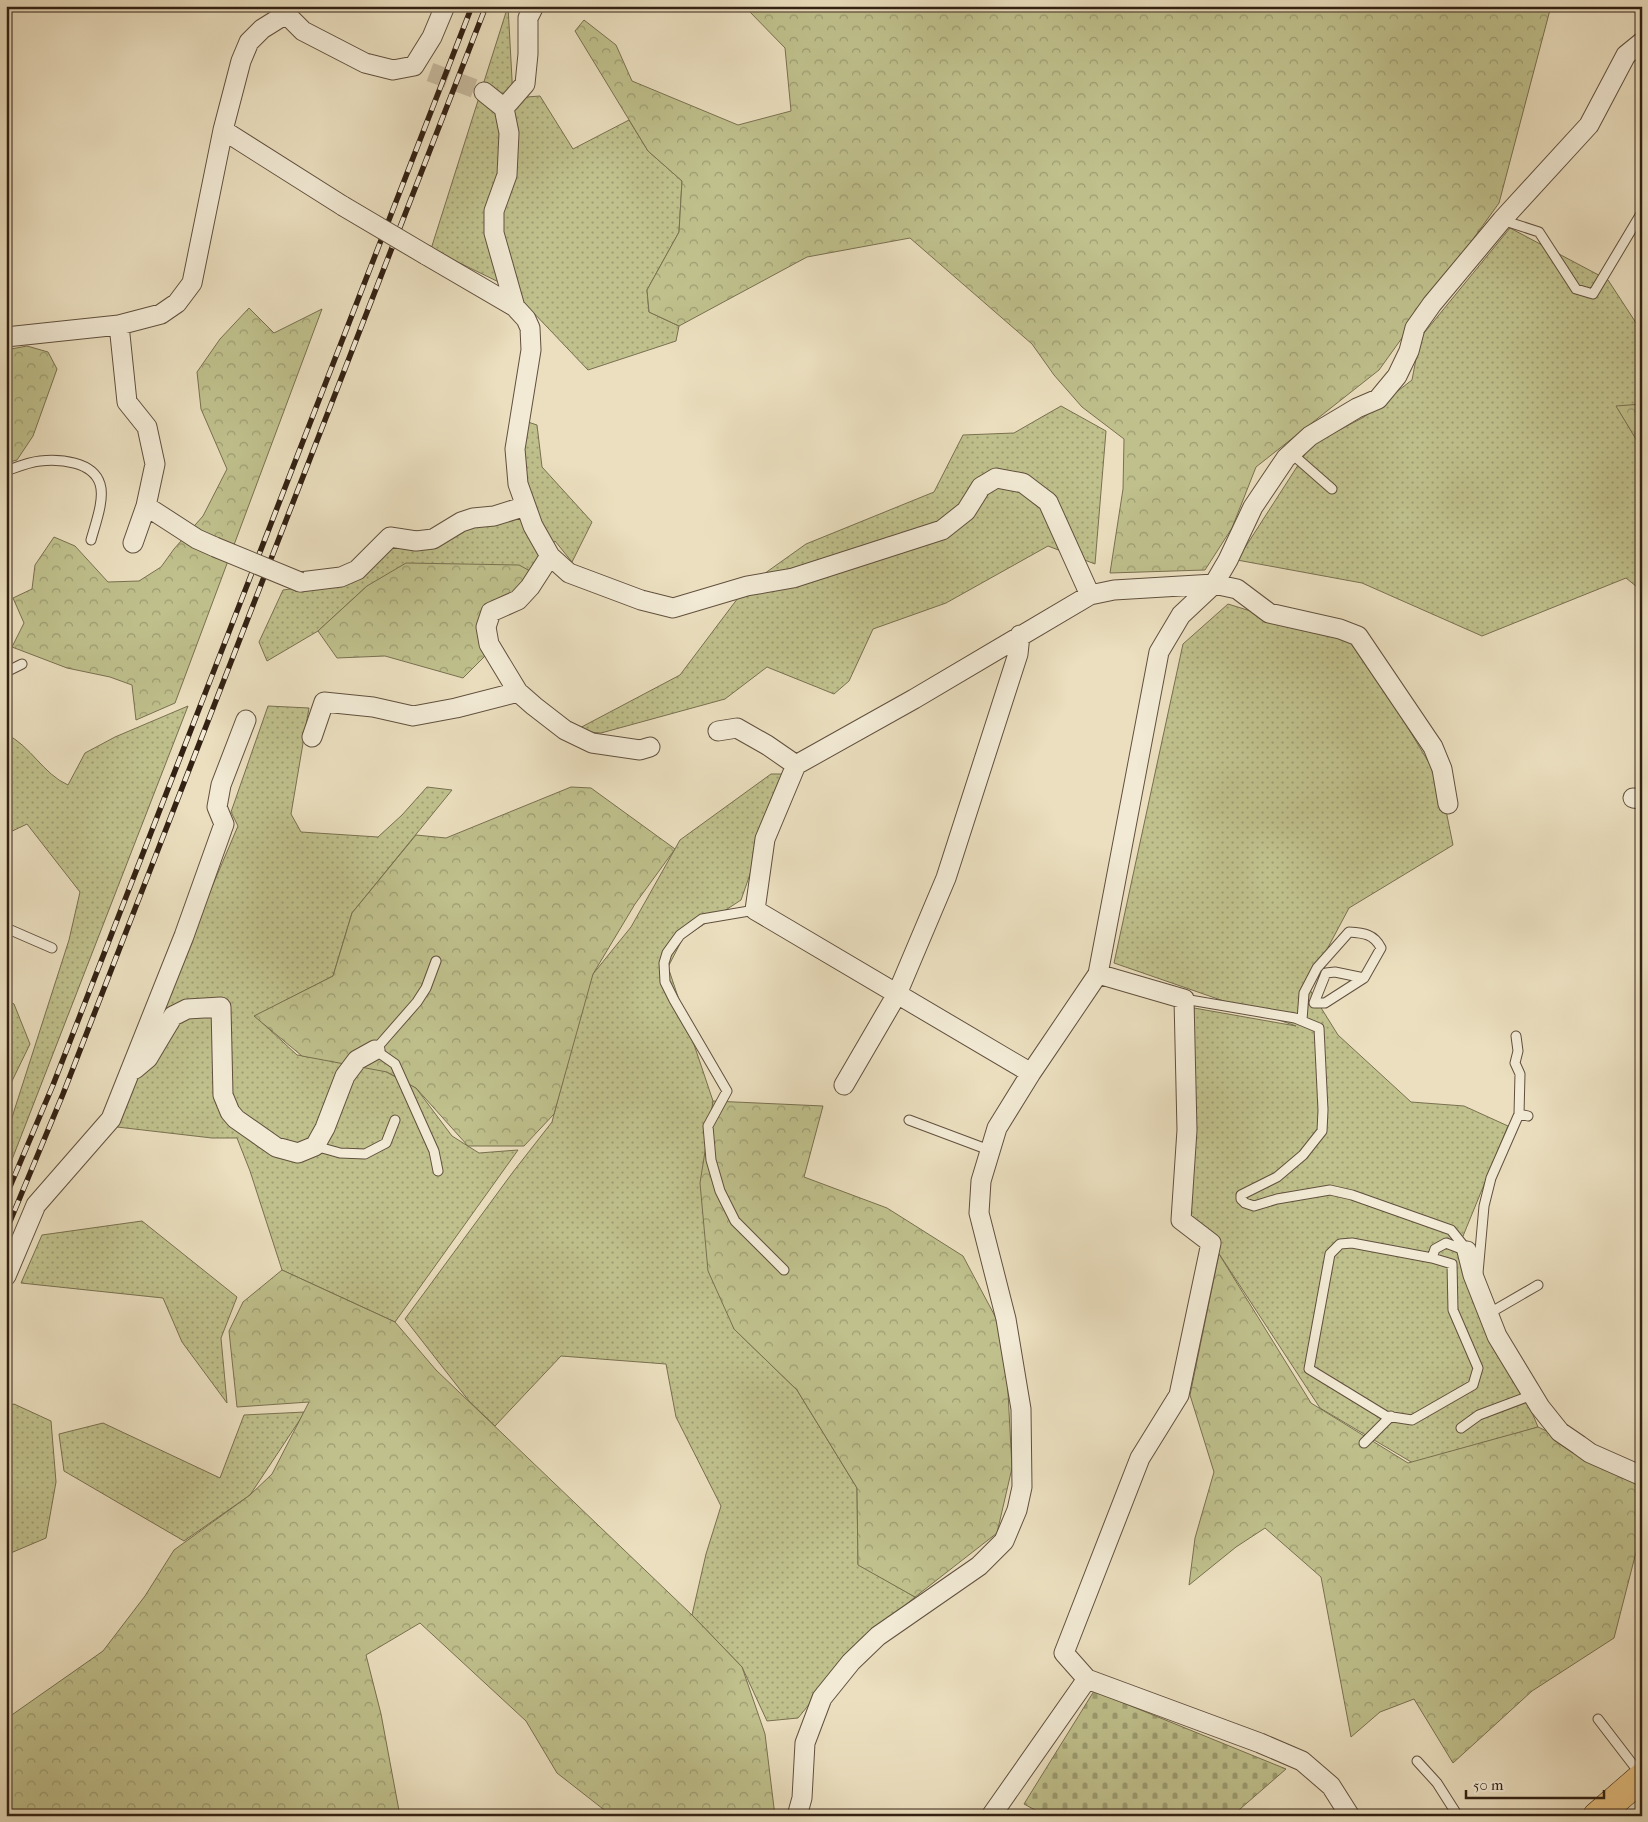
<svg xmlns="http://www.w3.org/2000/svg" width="1648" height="1822" viewBox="0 0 1648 1822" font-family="'IM FELL French Canon',serif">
<defs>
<pattern id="grass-dots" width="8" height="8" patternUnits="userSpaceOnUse" patternTransform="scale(1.25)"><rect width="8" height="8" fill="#bfc08c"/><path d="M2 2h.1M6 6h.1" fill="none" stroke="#9c9c71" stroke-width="1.8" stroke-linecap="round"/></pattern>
<pattern id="forest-crowns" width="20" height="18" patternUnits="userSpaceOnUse" patternTransform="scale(1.25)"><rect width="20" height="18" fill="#bfc08c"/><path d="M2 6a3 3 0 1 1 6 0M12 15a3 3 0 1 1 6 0" fill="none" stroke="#9c9c71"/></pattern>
<pattern id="cemetery-stones" width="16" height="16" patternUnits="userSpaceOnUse" patternTransform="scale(1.25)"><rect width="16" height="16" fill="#bfc08c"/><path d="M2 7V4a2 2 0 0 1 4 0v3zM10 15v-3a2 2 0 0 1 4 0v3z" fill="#9c9c71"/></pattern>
</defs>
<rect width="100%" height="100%" fill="#ebdfbf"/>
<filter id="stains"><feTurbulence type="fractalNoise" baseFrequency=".004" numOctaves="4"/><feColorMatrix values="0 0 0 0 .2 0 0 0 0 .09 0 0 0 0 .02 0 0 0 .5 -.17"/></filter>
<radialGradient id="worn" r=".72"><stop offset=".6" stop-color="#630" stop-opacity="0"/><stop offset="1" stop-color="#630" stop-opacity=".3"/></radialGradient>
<path fill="url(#grass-dots)" stroke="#797050" d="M 508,6 L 513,98 L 540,96 L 573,149 L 629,120 L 648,151 L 682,181 L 679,232 L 647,290 L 649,312 L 679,326 L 676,341 L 588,370 L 509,287 L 431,249 Z
M 1510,228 L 1608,280 L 1642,332 L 1642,404 L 1617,407 L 1642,449 L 1642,591 L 1626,578 L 1482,636 L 1362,583 L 1237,560 L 1311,445 L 1364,417 L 1412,380 L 1420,338 Z
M 1061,406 L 1106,431 L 1095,564 L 1048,546 L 946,603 L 873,629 L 849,681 L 834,694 L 767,667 L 725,699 L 601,733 L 574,731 L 680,675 L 747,586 L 806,544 L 934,492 L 963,435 L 1014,433 Z
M 525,421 L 537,425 L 542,467 L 592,522 L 572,562 L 555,541 L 532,572 L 367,586 L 318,631 L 267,661 L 259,642 L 283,590 L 305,587 L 393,547 L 438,547 L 466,525 L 533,513 L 521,450 Z
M 1228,604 L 1350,642 L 1393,703 L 1440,781 L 1453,845 L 1349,908 L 1317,968 L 1305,982 L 1338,1035 L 1411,1102 L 1464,1106 L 1508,1126 L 1461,1241 L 1538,1427 L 1418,1466 L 1320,1408 L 1212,1243 L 1181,1220 L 1194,1008 L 1296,1026 L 1114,963 L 1183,644 Z
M 188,706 L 6,1175 L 6,1136 L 69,940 L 80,892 L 27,824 L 6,834 L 6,734 C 31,746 43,774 68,785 L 85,753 L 115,737 Z
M 268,706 L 309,708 L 291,814 L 301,832 L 378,837 L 402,815 L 427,787 L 452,790 L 352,913 L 333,976 L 255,1016 L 297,1055 L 379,1068 L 416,1088 L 452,1136 L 479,1153 L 518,1150 L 395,1322 L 282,1270 L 250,1171 L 237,1138 L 212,1138 L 117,1127 L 155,1023 L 188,943 L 238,826 L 231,812 Z
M 771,774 L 785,774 L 741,900 L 683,938 L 668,967 L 713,1101 L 704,1220 L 734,1329 L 797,1390 L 857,1488 L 858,1564 L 915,1597 L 857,1646 L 798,1718 L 767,1721 L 742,1667 L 692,1615 L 706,1554 L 721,1506 L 676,1417 L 666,1364 L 561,1356 L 495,1426 L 469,1401 L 405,1319 L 513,1172 L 552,1122 L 587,986 L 593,974 L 631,927 L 680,840 Z
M 6,1000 L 14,1004 L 30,1044 L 11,1083 L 6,1082 Z
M 142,1221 L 237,1297 L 221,1338 L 227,1403 L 182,1342 L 163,1298 L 21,1283 L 42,1235 Z
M 14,1404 L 51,1421 L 56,1482 L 46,1538 L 6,1555 L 6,1407 Z
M 305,1412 L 250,1495 L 184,1541 L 64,1471 L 59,1434 L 103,1423 L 220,1478 L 244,1415 Z"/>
<path fill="url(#forest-crowns)" stroke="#797050" d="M 747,6 L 1551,6 L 1499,203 L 1379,370 L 1256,467 L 1232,528 L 1205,570 L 1110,573 L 1123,489 L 1124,439 L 1082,407 L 1054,375 L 1032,344 L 910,238 L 807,257 L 679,326 L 649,312 L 647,290 L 679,232 L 682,181 L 648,151 L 575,31 L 584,20 L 616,45 L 632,81 L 738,125 L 791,111 L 785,48 L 748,10 Z
M 249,308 L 274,333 L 322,309 L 175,703 L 136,720 L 132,685 L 110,677 L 67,668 L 12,647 L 24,623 L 13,598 L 32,589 L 35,565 L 54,537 L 75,546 L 108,582 L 139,581 L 161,567 L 174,549 L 203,516 L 227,469 L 201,409 L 197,372 L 220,339 Z
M 27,346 L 48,352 L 57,369 L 33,436 L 17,460 L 6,463 L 6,350 Z
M 1642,404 L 1642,449 L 1616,406 Z
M 406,563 L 519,565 L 532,572 L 516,597 L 481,614 L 486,655 L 463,678 L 385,656 L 337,658 L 318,631 L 367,586 Z
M 571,787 L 591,788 L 675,849 L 635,904 L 593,974 L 554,1114 L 524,1146 L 468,1146 L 416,1088 L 387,1072 L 302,1056 L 254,1016 L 333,976 L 352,913 L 416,835 L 446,838 Z
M 713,1101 L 823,1106 L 804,1177 L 887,1208 L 963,1256 L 1005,1335 L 1012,1468 L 997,1533 L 915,1597 L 858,1565 L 857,1488 L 797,1390 L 734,1329 L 708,1271 L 700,1183 Z
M 1219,1254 L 1311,1403 L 1408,1463 L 1538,1427 L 1642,1476 L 1642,1529 L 1614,1638 L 1532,1691 L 1453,1763 L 1414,1699 L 1380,1712 L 1351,1737 L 1321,1577 L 1265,1528 L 1236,1547 L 1189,1585 L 1195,1538 L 1214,1472 L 1190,1395 Z
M 282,1270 L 395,1322 L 436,1370 L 692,1615 L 742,1667 L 765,1734 L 775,1816 L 612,1816 L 557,1773 L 526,1721 L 420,1623 L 366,1655 L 381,1714 L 400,1816 L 6,1816 L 6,1719 L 103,1651 L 145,1596 L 174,1550 L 250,1495 L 272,1474 L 309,1402 L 237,1407 L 229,1331 L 243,1302 Z"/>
<path fill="url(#cemetery-stones)" stroke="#797050" d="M 1094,1691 L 1286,1769 L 1232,1816 L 1046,1816 L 1024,1804 Z"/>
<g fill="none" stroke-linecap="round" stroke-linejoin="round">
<path stroke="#717d77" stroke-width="5.5" d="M 1638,1816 L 1642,1813"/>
<path stroke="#c6b99d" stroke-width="19" stroke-dasharray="19 9" stroke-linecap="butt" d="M 430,72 L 484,92"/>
<g stroke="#61503e" stroke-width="11">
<path id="lane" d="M 1502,220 L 1539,232 L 1576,289 L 1593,294 L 1642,212
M 1291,453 L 1332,489
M 6,471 C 17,467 29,462 40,461 C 59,459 93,461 100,484 C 105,499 95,525 91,540
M 6,672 L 22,664
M 755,910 L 702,919 L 680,935 L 667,953 L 664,963 L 665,982 L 674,1000 L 727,1091 L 708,1126 L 711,1160 L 720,1191 L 735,1221 L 784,1270
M 6,928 L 52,948
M 436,961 L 426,988 L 417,1002 L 375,1050 L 395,1064 L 434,1151 L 438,1171
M 1184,999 L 1295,1018 L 1319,1028 L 1323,1110 L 1322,1131 L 1303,1155 L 1277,1177 L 1241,1195 L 1241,1199 L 1245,1203 L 1254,1206 L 1277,1199 L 1330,1190 L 1352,1195 L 1451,1230 L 1467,1250
M 1302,1020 L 1304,993 L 1317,968 L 1349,932 C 1364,933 1374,934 1381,948 L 1364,978 L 1325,1003 L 1314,1003 L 1326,973 L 1335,972 L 1364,978
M 1516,1036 L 1518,1051 L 1515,1063 L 1520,1074 L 1519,1114
M 909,1120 L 989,1150
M 315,1146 L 340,1153 L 365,1154 L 386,1143 L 395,1120
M 1432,1258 L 1352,1243 L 1340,1244 L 1330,1254 L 1309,1369 L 1386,1416 L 1412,1420 L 1473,1385 L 1478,1368 L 1453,1310 L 1452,1264 L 1432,1258 L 1435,1249 L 1446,1243 L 1467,1251
M 1478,1273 L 1484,1206 L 1491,1178 L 1519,1114 L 1528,1116
M 1488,1314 L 1538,1285
M 1461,1428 L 1479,1415 L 1532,1395
M 1364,1443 L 1391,1416
M 1598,1719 L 1641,1775
M 1417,1761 L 1437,1783 L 1458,1816"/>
</g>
<g stroke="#61503e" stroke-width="21">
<path id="street" d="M 282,6 L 286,14 L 303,31 L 365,63 L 393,70 L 414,66 L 432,37 L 445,6
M 484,92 L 504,108
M 223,130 L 343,206
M 426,255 L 515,307 L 526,319 L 530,328 L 531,350 L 515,449 L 518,484 L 533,526 L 550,556 L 569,573 L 641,600 L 673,608 L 747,586 L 793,578 L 942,530 L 966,511 L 981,487 L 996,478 L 1023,483 L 1048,502 L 1090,595
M 515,307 L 494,233 L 494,211 L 507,175 L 509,133 L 504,108 L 525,84 L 528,54 L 528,18 L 534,6
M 119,325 L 127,402 L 147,427 L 155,464 L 146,506 L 133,543
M 6,337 L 119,325 L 161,314 L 177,303 L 192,283 L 223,130 L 241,61 L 249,42 L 262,29 L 286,14
M 146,506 L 197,539 L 215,547
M 550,556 L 530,587 L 518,600 L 491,612 L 486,627 L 489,644 L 518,692 L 534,706 L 565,730 L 592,743 L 640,750 L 650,747
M 300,582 L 341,577 L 357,570 L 390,537 L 416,541 L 433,539 L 461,522 L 473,518 L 494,516 L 526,506
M 718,731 L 737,728 L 767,745 L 796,765
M 312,737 L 324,702 L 373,707 L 413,716 L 456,708 L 518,692
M 1633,798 L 1642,799
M 135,1069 L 148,1058 L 173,1016 L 187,1009 L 221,1007 L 223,1095 L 230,1112 L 236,1119 L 276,1147 L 298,1153 L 315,1146 L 325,1128 L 345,1076 L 357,1060 L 375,1050
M 1031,1073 L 755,910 L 765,839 L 796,765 L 914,699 L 1090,595 L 1114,590 L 1214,584 L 1237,589 L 1269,613 L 1340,629 L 1358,636 L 1433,747 L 1442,769 L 1448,804
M 844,1085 L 897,994 L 946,878 L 1018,654 L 1020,635
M 1467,1251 L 1473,1275 L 1497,1336 L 1540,1407 L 1560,1432 L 1579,1445 L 1590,1453 L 1642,1476
M 6,1276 L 36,1205 L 111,1119 L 184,936 L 224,824 L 217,807 L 221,785 L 246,720
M 1087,1679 L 1064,1653 L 1140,1458 L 1179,1395 L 1211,1243 L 1181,1220 L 1187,1130 L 1184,999 L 1098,974
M 797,1816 L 802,1798 L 805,1743 L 822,1698 L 851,1662 L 878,1636 L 979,1566 L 1004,1541 L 1017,1510 L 1022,1487 L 1021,1409 L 1006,1319 L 979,1213 L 981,1181 L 997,1128 L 1031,1073 L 1098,974 L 1159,652 L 1181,615 L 1214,584 L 1228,560 L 1253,507 L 1286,458 L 1310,436 L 1357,408 L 1378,399 L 1397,376 L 1409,351 L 1415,328 L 1432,304 L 1502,220 L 1589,125 L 1626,55 L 1642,42
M 991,1816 L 1087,1679 L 1260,1743 L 1302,1761 L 1331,1786 L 1350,1816"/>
</g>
<g stroke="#332113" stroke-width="29">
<path id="primary" d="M 1597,1816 L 1642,1777"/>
</g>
<use href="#lane" stroke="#f2ead5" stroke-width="9"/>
<use href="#street" stroke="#f2ead5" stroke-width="19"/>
<use href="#primary" stroke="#e6c080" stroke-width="28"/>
<g stroke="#332113" stroke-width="5.5">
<path id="rail" d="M 6,1196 L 53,1085 L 472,6
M 6,1231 L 63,1094 L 486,6"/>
</g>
<use href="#rail" stroke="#f2ead5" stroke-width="4" stroke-dasharray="11" stroke-linecap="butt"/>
<g stroke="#61503e" stroke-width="21" stroke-linecap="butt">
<path id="street-bridge" d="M 343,206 L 426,255
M 215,547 L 300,582"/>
</g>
<use href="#street-bridge" stroke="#f2ead5" stroke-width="19"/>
</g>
<rect width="1648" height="1822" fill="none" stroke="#ebdfbf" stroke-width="25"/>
<rect x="8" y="8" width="1633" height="1807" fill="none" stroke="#332113" stroke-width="2.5"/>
<rect x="12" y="12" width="1623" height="1797" fill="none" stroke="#332113"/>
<path d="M1466 1790v8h138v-8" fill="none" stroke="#332113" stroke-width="2.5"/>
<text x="1473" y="1790" font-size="15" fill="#332113" stroke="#f2ead5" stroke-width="4" paint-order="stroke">50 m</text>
<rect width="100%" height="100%" filter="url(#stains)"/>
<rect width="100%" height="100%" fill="url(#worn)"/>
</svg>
